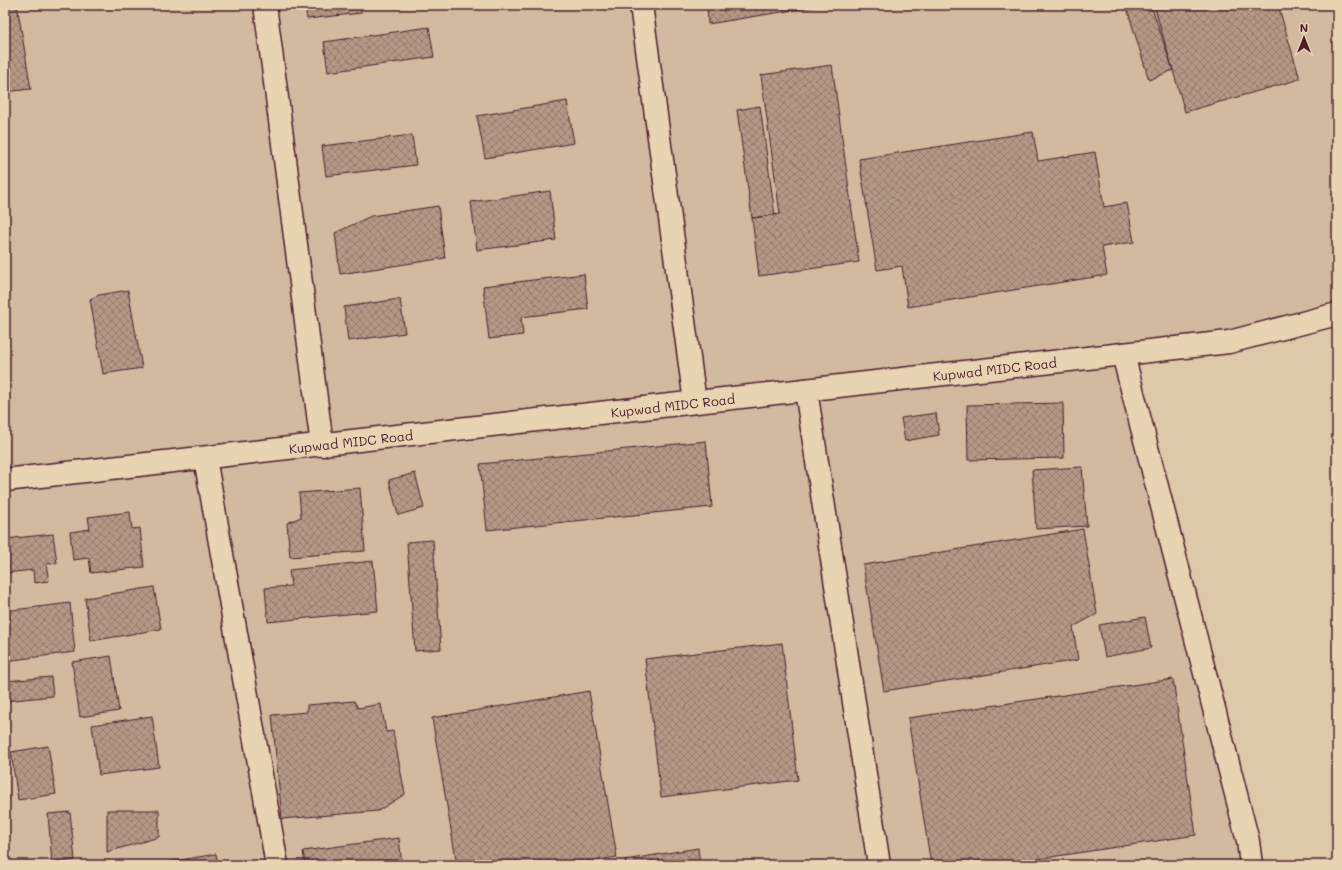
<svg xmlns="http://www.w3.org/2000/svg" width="1342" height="870" viewBox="0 0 1342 870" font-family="Mali,sans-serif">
<defs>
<pattern id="building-cross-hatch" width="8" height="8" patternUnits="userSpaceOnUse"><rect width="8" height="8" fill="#b49986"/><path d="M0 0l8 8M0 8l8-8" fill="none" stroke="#947c6e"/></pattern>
</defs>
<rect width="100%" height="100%" fill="#dec8aa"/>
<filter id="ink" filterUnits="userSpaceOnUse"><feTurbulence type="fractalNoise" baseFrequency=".025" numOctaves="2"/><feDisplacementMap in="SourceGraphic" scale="8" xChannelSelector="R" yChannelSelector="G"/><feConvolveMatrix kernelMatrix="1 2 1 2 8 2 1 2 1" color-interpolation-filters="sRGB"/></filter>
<g filter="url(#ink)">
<path fill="#d1ba9f" d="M 5,5 L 1337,5 L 1337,311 L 1124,354 L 1203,666 L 1242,865 L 5,865 Z"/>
<path fill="url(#building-cross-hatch)" stroke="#4a1f2b" d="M 5,5 L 17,5 L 31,89 L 5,92 Z
M 305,5 L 360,5 L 361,13 L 307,19 Z
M 707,5 L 824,5 L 708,24 Z
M 1126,5 L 1151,5 L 1173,70 L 1149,80 Z
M 1154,5 L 1278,5 L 1300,79 L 1185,112 Z
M 429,27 L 434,57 L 328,72 L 324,42 Z
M 832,65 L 859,262 L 759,276 L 752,218 L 780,214 L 761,75 Z
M 567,101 L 574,143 L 485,158 L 477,116 Z
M 760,106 L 775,215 L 752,218 L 737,110 Z
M 1033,132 L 1038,161 L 1095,152 L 1104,207 L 1127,203 L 1134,242 L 1102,247 L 1107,275 L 908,307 L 902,266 L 877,270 L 859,159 Z
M 412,135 L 416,165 L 326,176 L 322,146 Z
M 550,191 L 556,240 L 477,250 L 471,202 Z
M 438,206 L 445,258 L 340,274 L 335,233 L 371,216 Z
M 584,274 L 588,309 L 521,317 L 523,335 L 489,339 L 483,286 Z
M 128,290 L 142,368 L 103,374 L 90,299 L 99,295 Z
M 400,299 L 405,333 L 348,341 L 344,307 Z
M 1063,403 L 1064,458 L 968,460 L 967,405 Z
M 936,413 L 939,435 L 905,441 L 901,418 Z
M 706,441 L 712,507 L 487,530 L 480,464 Z
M 1082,467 L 1087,526 L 1036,529 L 1032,470 Z
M 415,473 L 424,508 L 398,515 L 389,480 Z
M 360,488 L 365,551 L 290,557 L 287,523 L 301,517 L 299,493 Z
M 130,512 L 132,529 L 140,528 L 144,567 L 91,573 L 89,558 L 73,560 L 70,532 L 90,529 L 88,517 Z
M 1083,529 L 1097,614 L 1073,627 L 1078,660 L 884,691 L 863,565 Z
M 53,534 L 57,563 L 46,564 L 49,581 L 34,583 L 33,570 L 6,573 L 5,539 Z
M 433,540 L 441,649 L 415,651 L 407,542 Z
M 373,561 L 378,611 L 268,622 L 265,588 L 291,586 L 289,570 Z
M 154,587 L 161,629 L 91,641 L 85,598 Z
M 70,603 L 75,652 L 5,661 L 5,611 Z
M 1145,617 L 1151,648 L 1105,657 L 1099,625 Z
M 782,643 L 798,780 L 661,797 L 645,659 Z
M 111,656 L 119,711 L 80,717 L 72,662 Z
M 51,677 L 53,696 L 5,701 L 5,681 Z
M 1173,679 L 1196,835 L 998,865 L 931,865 L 908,718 Z
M 589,691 L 617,857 L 569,865 L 457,865 L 432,718 Z
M 354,701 L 358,708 L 381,704 L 386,732 L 393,731 L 405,794 L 378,811 L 282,819 L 272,715 L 307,712 L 307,705 Z
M 152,716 L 159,767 L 99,775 L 92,725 Z
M 48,746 L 56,794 L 18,800 L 11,752 Z
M 107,810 L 159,810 L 159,837 L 107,852 Z
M 70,812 L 75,860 L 52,863 L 48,814 Z
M 399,838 L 402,865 L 305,865 L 303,851 Z
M 698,848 L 700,865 L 626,865 L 625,860 Z
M 216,854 L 218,865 L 151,865 Z"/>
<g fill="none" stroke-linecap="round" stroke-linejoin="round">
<g stroke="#4a1f2b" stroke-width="25">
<path id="minor" d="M 265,5 L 322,445
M 641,5 L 695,402
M 1123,354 L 1248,841 L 1251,865
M 806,390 L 879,865
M 205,458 L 277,865"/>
</g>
<g stroke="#4a1f2b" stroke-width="25">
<g id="primary">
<path id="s1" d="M 5,480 L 1229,342 L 1337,314"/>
</g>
</g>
<use href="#minor" stroke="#e8d3b2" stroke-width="22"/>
<use href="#primary" stroke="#e8d3b2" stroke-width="22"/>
</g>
</g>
<g text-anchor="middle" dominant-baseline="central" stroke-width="3.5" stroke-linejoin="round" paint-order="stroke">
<g font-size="13" fill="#4a1f2b" stroke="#e8d3b2">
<text stroke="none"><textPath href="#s1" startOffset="996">Kupwad MIDC Road</textPath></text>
<text stroke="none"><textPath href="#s1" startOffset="672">Kupwad MIDC Road</textPath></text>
<text stroke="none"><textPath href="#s1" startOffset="348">Kupwad MIDC Road</textPath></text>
</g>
</g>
<rect width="1342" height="870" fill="none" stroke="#e8d3b2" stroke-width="20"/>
<rect x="10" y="10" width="1322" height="850" fill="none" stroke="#4a1f2b" stroke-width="1.5" filter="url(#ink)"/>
<g transform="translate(1304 38)" stroke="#e8d3b2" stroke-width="3" paint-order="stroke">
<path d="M0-3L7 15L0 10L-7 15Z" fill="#4a1f2b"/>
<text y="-6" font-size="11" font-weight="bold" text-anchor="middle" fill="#4a1f2b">N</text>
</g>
</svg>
